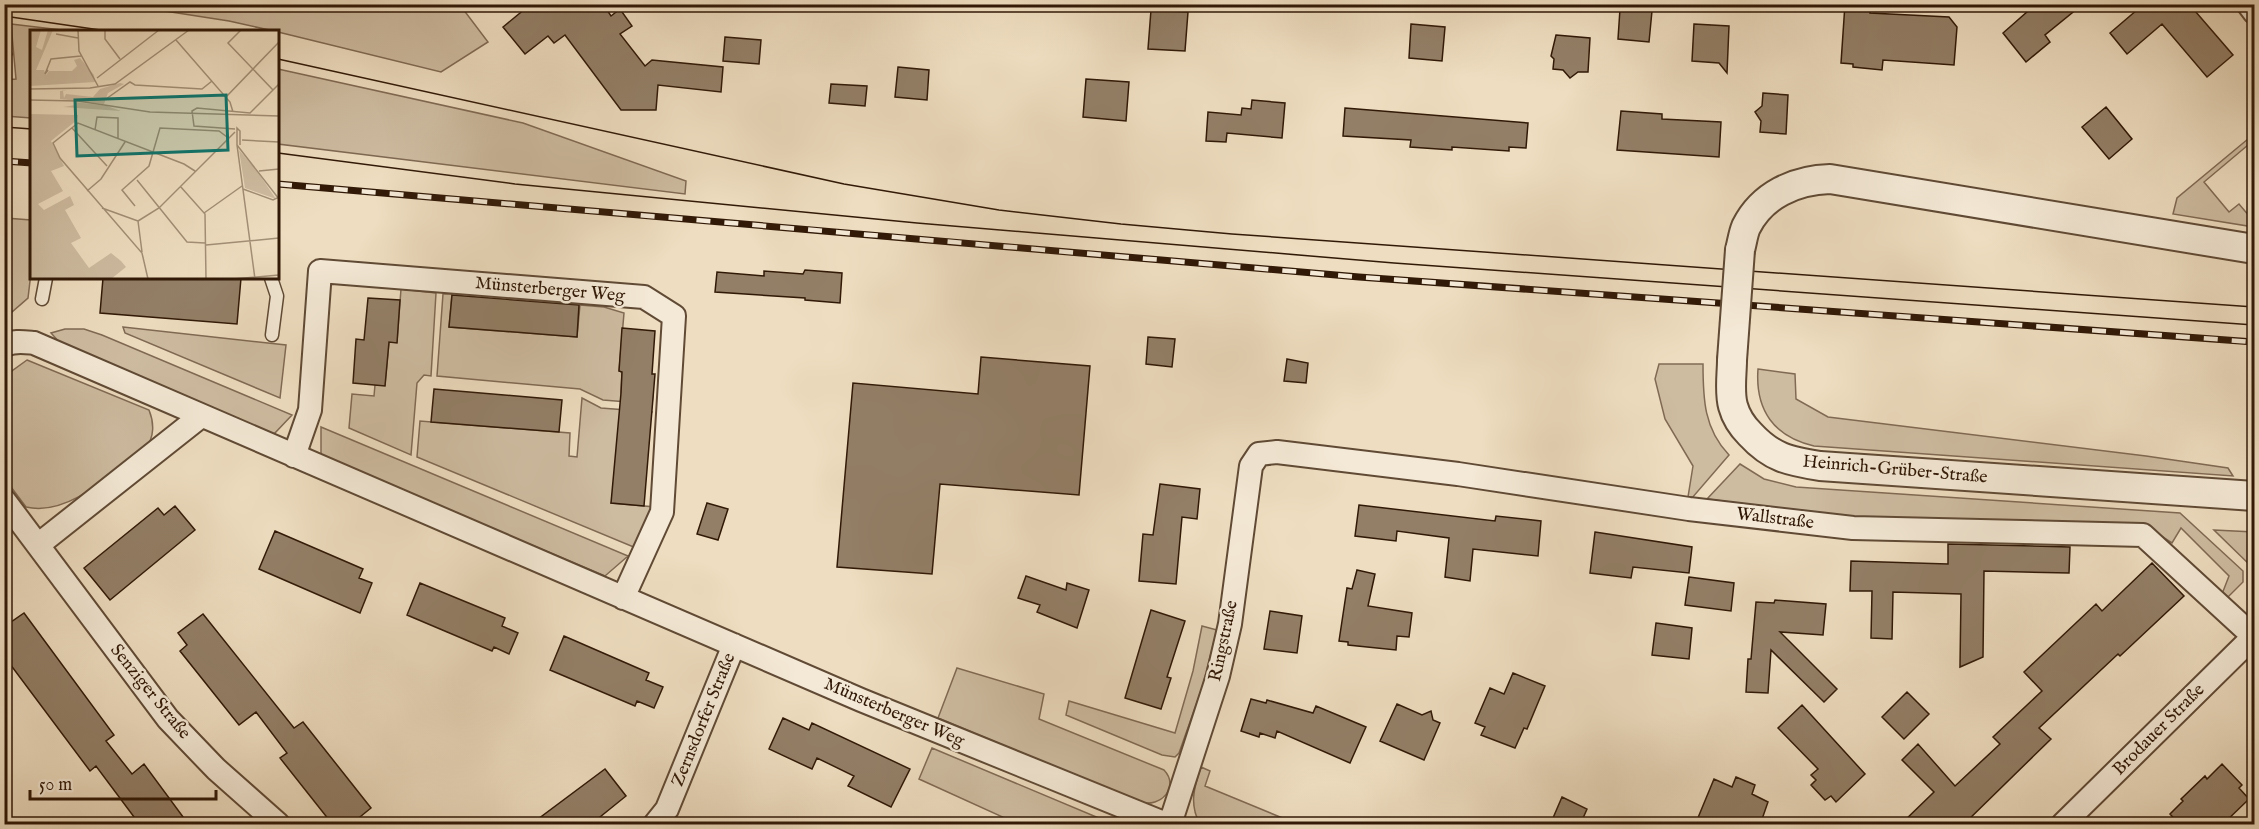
<svg xmlns="http://www.w3.org/2000/svg" width="2259" height="829" viewBox="0 0 2259 829" font-family="'IM FELL English',serif">
<rect width="100%" height="100%" fill="#eeddc0"/>
<filter id="stains"><feTurbulence type="fractalNoise" baseFrequency=".00333" numOctaves="4"/><feColorMatrix values="0 0 0 0 .2 0 0 0 0 .09 0 0 0 0 .02 0 0 0 .5 -.17"/></filter>
<radialGradient id="worn" r=".72"><stop offset=".6" stop-color="#630" stop-opacity="0"/><stop offset="1" stop-color="#630" stop-opacity=".3"/></radialGradient>
<path fill="#cebca1" stroke="#806a54" stroke-width="1.5" d="M 126,5 L 460,5 L 488,42 L 441,72 L 278,32 L 229,21 Z
M 11,24 L 70,31 L 32,32 L 31,118 L 5,116 L 5,80 L 16,79 Z
M 278,69 L 523,123 L 686,181 L 685,194 L 278,144 Z
M 2254,134 L 2254,140 L 2204,182 L 2229,212 L 2239,204 L 2250,217 L 2254,214 L 2254,227 L 2173,214 L 2177,198 Z
M 5,218 L 31,220 L 32,264 L 28,298 L 5,318 Z
M 401,289 L 436,293 L 431,376 L 424,375 L 417,383 L 411,455 L 349,428 L 352,394 L 374,396 L 375,385 L 385,385 L 389,342 L 397,342 Z
M 443,294 L 452,294 L 449,327 L 577,337 L 580,305 L 604,307 L 624,313 L 619,371 L 622,372 L 621,393 L 653,396 L 652,404 L 603,400 L 580,389 L 437,376 Z
M 123,327 L 286,345 L 280,398 L 125,333 Z
M 65,329 L 84,329 L 102,335 L 292,415 L 273,435 L 60,343 L 51,333 Z
M 27,360 L 149,410 C 154,422 155,438 145,448 C 113,472 69,517 26,507 L 5,479 L 5,376 Z
M 1659,364 L 1703,364 C 1703,399 1704,429 1729,455 L 1692,498 L 1688,497 L 1693,466 L 1665,419 L 1655,379 Z
M 1758,369 L 1795,374 L 1796,399 L 1828,417 L 2146,456 L 2228,468 L 2233,476 L 1814,446 C 1774,437 1755,410 1758,369 Z
M 582,398 L 601,408 L 652,412 L 611,503 L 655,507 L 636,548 L 417,457 L 420,421 L 570,433 L 569,456 L 577,457 Z
M 321,427 L 628,556 L 605,576 L 321,456 Z
M 1740,464 L 1764,479 L 1796,487 L 2180,513 L 2243,571 L 2243,582 L 2226,599 L 2222,594 L 2229,576 L 2181,528 L 2172,543 L 2152,530 L 1844,517 L 1707,499 Z
M 2214,530 L 2254,532 L 2254,569 Z
M 1202,626 L 1217,630 L 1202,688 L 1179,753 L 1175,757 L 1162,755 L 1066,715 L 1069,701 L 1175,733 L 1193,671 Z
M 957,668 L 1044,694 L 1039,719 L 1164,770 C 1180,787 1161,808 1140,802 L 938,718 Z
M 932,748 L 1113,824 L 1018,824 L 919,779 Z
M 1201,767 L 1210,771 L 1205,786 L 1297,824 L 1200,824 C 1189,805 1194,787 1201,767 Z"/>
<path fill="#937f67" stroke="#311907" stroke-width="1.5" d="M 531,4 L 603,4 L 611,16 L 620,9 L 632,26 L 620,34 L 645,66 L 652,60 L 723,67 L 721,92 L 658,85 L 656,110 L 621,110 L 565,35 L 554,43 L 548,36 L 525,54 L 503,27 Z
M 1845,4 L 1871,4 L 1870,13 L 1949,17 L 1957,27 L 1954,65 L 1883,60 L 1882,70 L 1853,67 L 1853,64 L 1841,63 Z
M 2036,4 L 2083,4 L 2045,35 L 2050,42 L 2026,62 L 2003,33 Z
M 2144,4 L 2189,4 L 2233,55 L 2207,77 L 2162,24 L 2127,54 L 2110,33 Z
M 1620,9 L 1652,11 L 1649,42 L 1618,39 Z
M 1151,10 L 1188,12 L 1185,51 L 1148,49 Z
M 1411,24 L 1445,27 L 1442,61 L 1409,58 Z
M 1694,24 L 1729,26 L 1727,73 L 1719,63 L 1692,61 Z
M 1556,35 L 1590,38 L 1588,72 L 1578,72 L 1570,78 L 1563,70 L 1553,69 L 1554,59 L 1551,56 Z
M 725,37 L 761,40 L 759,64 L 723,61 Z
M 898,67 L 929,70 L 927,100 L 895,97 Z
M 1086,79 L 1129,82 L 1126,121 L 1083,117 Z
M 831,84 L 867,86 L 865,106 L 829,103 Z
M 1763,93 L 1788,95 L 1786,134 L 1760,132 L 1761,121 L 1755,112 L 1762,106 Z
M 1252,100 L 1285,103 L 1282,138 L 1227,133 L 1226,142 L 1206,141 L 1208,112 L 1241,115 L 1242,108 L 1251,109 Z
M 2106,107 L 2132,139 L 2109,159 L 2082,127 Z
M 1345,108 L 1528,123 L 1526,148 L 1509,147 L 1509,151 L 1452,147 L 1452,150 L 1410,147 L 1411,140 L 1343,136 Z
M 1621,111 L 1662,114 L 1662,119 L 1721,122 L 1719,157 L 1617,150 Z
M 805,270 L 842,273 L 840,303 L 805,300 L 805,298 L 715,292 L 717,272 L 764,276 L 764,271 L 803,274 Z
M 103,278 L 241,278 L 237,324 L 100,313 Z
M 452,295 L 579,305 L 577,337 L 449,327 Z
M 368,298 L 400,300 L 397,343 L 389,342 L 385,386 L 353,383 L 356,339 L 364,340 Z
M 622,328 L 655,331 L 652,374 L 655,374 L 644,506 L 611,503 L 621,393 L 622,372 L 619,371 Z
M 1148,337 L 1175,339 L 1172,367 L 1146,364 Z
M 981,357 L 1090,366 L 1079,495 L 940,484 L 932,574 L 837,567 L 853,383 L 978,394 Z
M 1287,359 L 1308,363 L 1306,383 L 1284,381 Z
M 434,389 L 562,400 L 559,432 L 431,422 Z
M 1160,484 L 1200,489 L 1197,519 L 1182,517 L 1176,584 L 1139,581 L 1143,534 L 1153,535 Z
M 707,503 L 728,509 L 718,540 L 697,534 Z
M 1359,505 L 1495,521 L 1496,516 L 1541,521 L 1538,556 L 1473,549 L 1470,581 L 1445,577 L 1449,538 L 1397,531 L 1396,541 L 1355,536 Z
M 175,506 L 195,530 L 110,600 L 84,568 L 158,508 L 164,515 Z
M 275,531 L 363,569 L 359,578 L 372,583 L 360,613 L 259,569 Z
M 1595,532 L 1692,547 L 1689,573 L 1633,567 L 1631,578 L 1590,573 Z
M 1948,544 L 2070,547 L 2069,573 L 1984,571 L 1983,657 L 1960,667 L 1961,594 L 1893,592 L 1892,639 L 1871,638 L 1872,591 L 1850,591 L 1851,561 L 1948,564 Z
M 2152,563 L 2184,596 L 2120,656 L 2118,654 L 2039,728 L 2051,739 L 1963,825 L 1900,825 L 1934,792 L 1902,760 L 1918,744 L 1955,786 L 2000,744 L 1993,737 L 2042,691 L 2024,672 L 2096,604 L 2102,611 Z
M 1357,570 L 1375,574 L 1368,606 L 1412,613 L 1409,637 L 1397,636 L 1396,650 L 1348,645 L 1348,642 L 1339,641 L 1347,588 L 1352,589 Z
M 1026,576 L 1066,590 L 1067,583 L 1089,590 L 1077,628 L 1037,612 L 1040,605 L 1018,598 Z
M 1689,577 L 1734,583 L 1731,611 L 1685,605 Z
M 420,583 L 505,618 L 502,626 L 518,633 L 509,654 L 494,647 L 492,651 L 407,615 Z
M 1775,600 L 1826,604 L 1823,635 L 1780,632 L 1837,689 L 1824,702 L 1771,650 L 1768,693 L 1746,692 L 1748,659 L 1751,659 L 1756,602 L 1774,603 Z
M 1151,610 L 1185,621 L 1167,677 L 1171,678 L 1161,709 L 1125,698 Z
M 1270,611 L 1302,616 L 1297,653 L 1264,649 Z
M 24,613 L 114,735 L 106,741 L 132,774 L 144,764 L 189,825 L 140,825 L 96,766 L 90,771 L 4,656 L 4,627 Z
M 203,614 L 294,728 L 303,722 L 371,808 L 350,825 L 333,825 L 280,758 L 287,753 L 256,712 L 239,725 L 180,651 L 187,645 L 178,633 Z
M 1656,623 L 1692,628 L 1689,659 L 1652,655 Z
M 564,636 L 649,673 L 646,680 L 663,687 L 654,708 L 637,701 L 635,706 L 550,670 Z
M 1513,673 L 1545,686 L 1527,729 L 1524,728 L 1515,748 L 1481,735 L 1485,727 L 1475,723 L 1490,688 L 1504,694 Z
M 1907,692 L 1929,714 L 1904,739 L 1882,717 Z
M 1251,699 L 1266,703 L 1267,700 L 1313,713 L 1316,706 L 1366,727 L 1350,763 L 1277,731 L 1275,738 L 1260,733 L 1259,737 L 1241,731 Z
M 1397,704 L 1422,715 L 1431,711 L 1433,720 L 1440,723 L 1424,760 L 1380,741 Z
M 1802,705 L 1865,774 L 1836,802 L 1831,796 L 1825,800 L 1811,785 L 1816,780 L 1811,775 L 1818,769 L 1778,728 Z
M 783,718 L 809,730 L 812,723 L 910,769 L 891,807 L 848,786 L 854,776 L 817,758 L 812,769 L 769,749 Z
M 2222,764 L 2242,785 L 2239,788 L 2249,799 L 2222,825 L 2180,825 L 2170,814 L 2183,801 L 2181,799 L 2205,776 L 2207,779 Z
M 605,769 L 626,796 L 590,825 L 530,825 Z
M 1736,777 L 1755,785 L 1752,794 L 1768,802 L 1760,825 L 1695,825 L 1714,779 L 1732,787 Z
M 1562,797 L 1587,809 L 1580,825 L 1550,825 Z"/>
<g fill="none" stroke-linecap="round" stroke-linejoin="round">
<g stroke="#604a35" stroke-width="15">
<path id="service" d="M 271,278 L 277,296 L 272,335
M 42,299 L 46,278"/>
</g>
<g stroke="#604a35" stroke-width="26">
<path id="minor" d="M 2248,4 L 2254,12
M 4,346 C 13,340 24,342 34,343 L 861,700 L 1166,824
M 294,456 L 310,410 L 320,271 L 644,297 L 674,316 L 662,512 L 623,598
M 4,500 L 168,719 L 216,769 L 278,824
M 38,545 L 201,416
M 655,824 L 667,809 L 734,645
M 1170,824 L 1218,676 L 1230,624 L 1251,466 L 1259,454 L 1277,452 L 1458,474 L 1689,509 L 1853,528 L 2143,535 L 2254,637
M 2063,824 L 2254,636"/>
</g>
<g stroke="#604a35" stroke-width="32">
<path id="tertiary" d="M 1740,250 C 1742,243 1743,234 1746,227 C 1762,195 1795,180 1830,179 L 2254,249
M 1732,360 C 1732,374 1729,392 1733,406 C 1736,417 1743,427 1750,434 C 1772,458 1789,461 1820,466 L 2254,496"/>
</g>
<use href="#service" stroke="#f4e9d6" stroke-width="12"/>
<use href="#minor" stroke="#f4e9d6" stroke-width="22"/>
<use href="#tertiary" stroke="#f4e9d6" stroke-width="28"/>
<path stroke="#311907" stroke-width="1.5" d="M 4,16 L 114,32
M 278,59 L 844,184 L 999,210 L 1121,224 L 1232,234 L 2254,307
M 4,127 L 32,129
M 278,153 L 515,184 L 917,223 L 1394,263 L 2254,325"/>
<g stroke="#311907" stroke-width="7">
<path id="rail" d="M 4,38 L 7,38
M 4,55 L 9,54
M 4,161 L 32,163
M 278,184 L 1359,277 L 2254,342"/>
</g>
<use href="#rail" stroke="#f4e9d6" stroke-width="4.5" stroke-dasharray="14" stroke-linecap="butt"/>
<g stroke="#604a35" stroke-width="32" stroke-linecap="butt">
<path id="tertiary-bridge" d="M 1732,360 L 1740,250"/>
</g>
<use href="#tertiary-bridge" stroke="#f4e9d6" stroke-width="28"/>
</g>
<g text-anchor="middle" dominant-baseline="central" stroke-width="5" stroke-linejoin="round" paint-order="stroke">
<g font-size="18" fill="#311907" stroke="#f4e9d6">
<text transform="translate(550 290) rotate(5)">Münsterberger Weg</text>
<text transform="translate(1895 470) rotate(5)">Heinrich-Grüber-Straße</text>
<text transform="translate(1775 519) rotate(7)">Wallstraße</text>
<text transform="translate(1224 641) rotate(-78)">Ringstraße</text>
<text transform="translate(150 692) rotate(51)">Senziger Straße</text>
<text transform="translate(894 713) rotate(23)">Münsterberger Weg</text>
<text transform="translate(704 720) rotate(-68)">Zernsdorfer Straße</text>
<text transform="translate(2159 730) rotate(-45)">Brodauer Straße</text>
</g>
</g>
<g transform="translate(30 30)">
<rect width="249" height="249" fill="#eeddc0"/>
<path d="M 0,0 L 11,0 L 6,17 L 12,20 L 18,0 L 23,0 L 6,40 L 14,40 L 16,45 L 19,41 L 42,41 L 47,36 L 44,30 L 50,28 L 64,45 L 65,52 L 0,56 ZM 90,53 L 94,54 L 78,63 L 74,74 L 30,69 L 30,61 L 37,60 L 33,61 L 34,68 L 36,64 L 63,67 L 70,59 ZM 45,72 L 77,76 L 91,81 L 33,77 L 46,75 ZM 0,84 L 48,85 L 47,90 L 21,111 L 34,136 L 21,141 L 33,161 L 8,174 L 14,180 L 40,166 L 44,175 L 35,180 L 51,208 L 41,213 L 59,238 L 81,223 L 91,231 L 96,237 L 81,249 L 0,249 ZM 209,120 L 227,141 L 246,169 L 215,158 Z" fill="#cebca1"/>
<path fill="none" stroke="#a28f76" stroke-width="1.5" d="M 48,0 L 49,21 L 68,56M 75,0 L 75,9 L 90,29M 211,0 L 198,13 L 243,60M 26,4 L 48,8M 146,10 L 200,72 L 203,82M 18,40 L 15,44 L 21,29 L 51,26M 67,48 L 129,0M 0,59 L 60,58 L 85,54 L 159,0M 196,67 L 249,12M 76,69 L 100,52 L 105,55 L 172,59 L 182,51M 0,70 L 48,71 L 120,82 L 249,86M 42,98 L 77,136M 205,99 L 164,96 L 162,81 L 167,78 L 220,83 L 249,54M 65,100 L 67,87 L 88,88 L 88,108M 212,110 L 249,112M 207,115 L 225,249M 210,115 L 210,101 L 207,98 L 207,115 L 249,169M 229,141 L 249,139M 107,150 L 157,212 L 175,213M 150,156 L 175,184 L 176,249M 213,159 L 243,170 L 249,167M 57,161 L 71,149 L 95,112M 105,176 L 92,160 L 119,136 L 130,98 L 189,101 L 197,107M 72,178 L 108,191M 174,183 L 212,156M 108,191 L 129,178 L 205,102M 108,191 L 112,222M 176,215 L 249,208M 118,249 L 112,223 L 30,128 L 23,113 L 48,93 L 154,134 L 165,141M 203,249 L 249,245"/>
<path fill="#0f766e" fill-opacity="0.15" stroke="#0f766e" stroke-width="3" d="M 196,65 L 198,120 L 47,126 L 45,70 Z"/>
<rect width="249" height="249" fill="none" stroke="#311907" stroke-width="3"/>
</g>
<rect width="2259" height="829" fill="none" stroke="#eeddc0" stroke-width="24"/>
<rect x="6" y="6" width="2247" height="817" fill="none" stroke="#311907" stroke-width="3"/>
<rect x="12" y="12" width="2235" height="805" fill="none" stroke="#311907" stroke-width="1.5"/>
<path d="M30 790v9h186v-9" fill="none" stroke="#311907" stroke-width="3"/>
<text x="39" y="790" font-size="18" fill="#311907" stroke="#f4e9d6" stroke-width="4.5" paint-order="stroke">50 m</text>
<rect width="100%" height="100%" filter="url(#stains)"/>
<rect width="100%" height="100%" fill="url(#worn)"/>
</svg>
